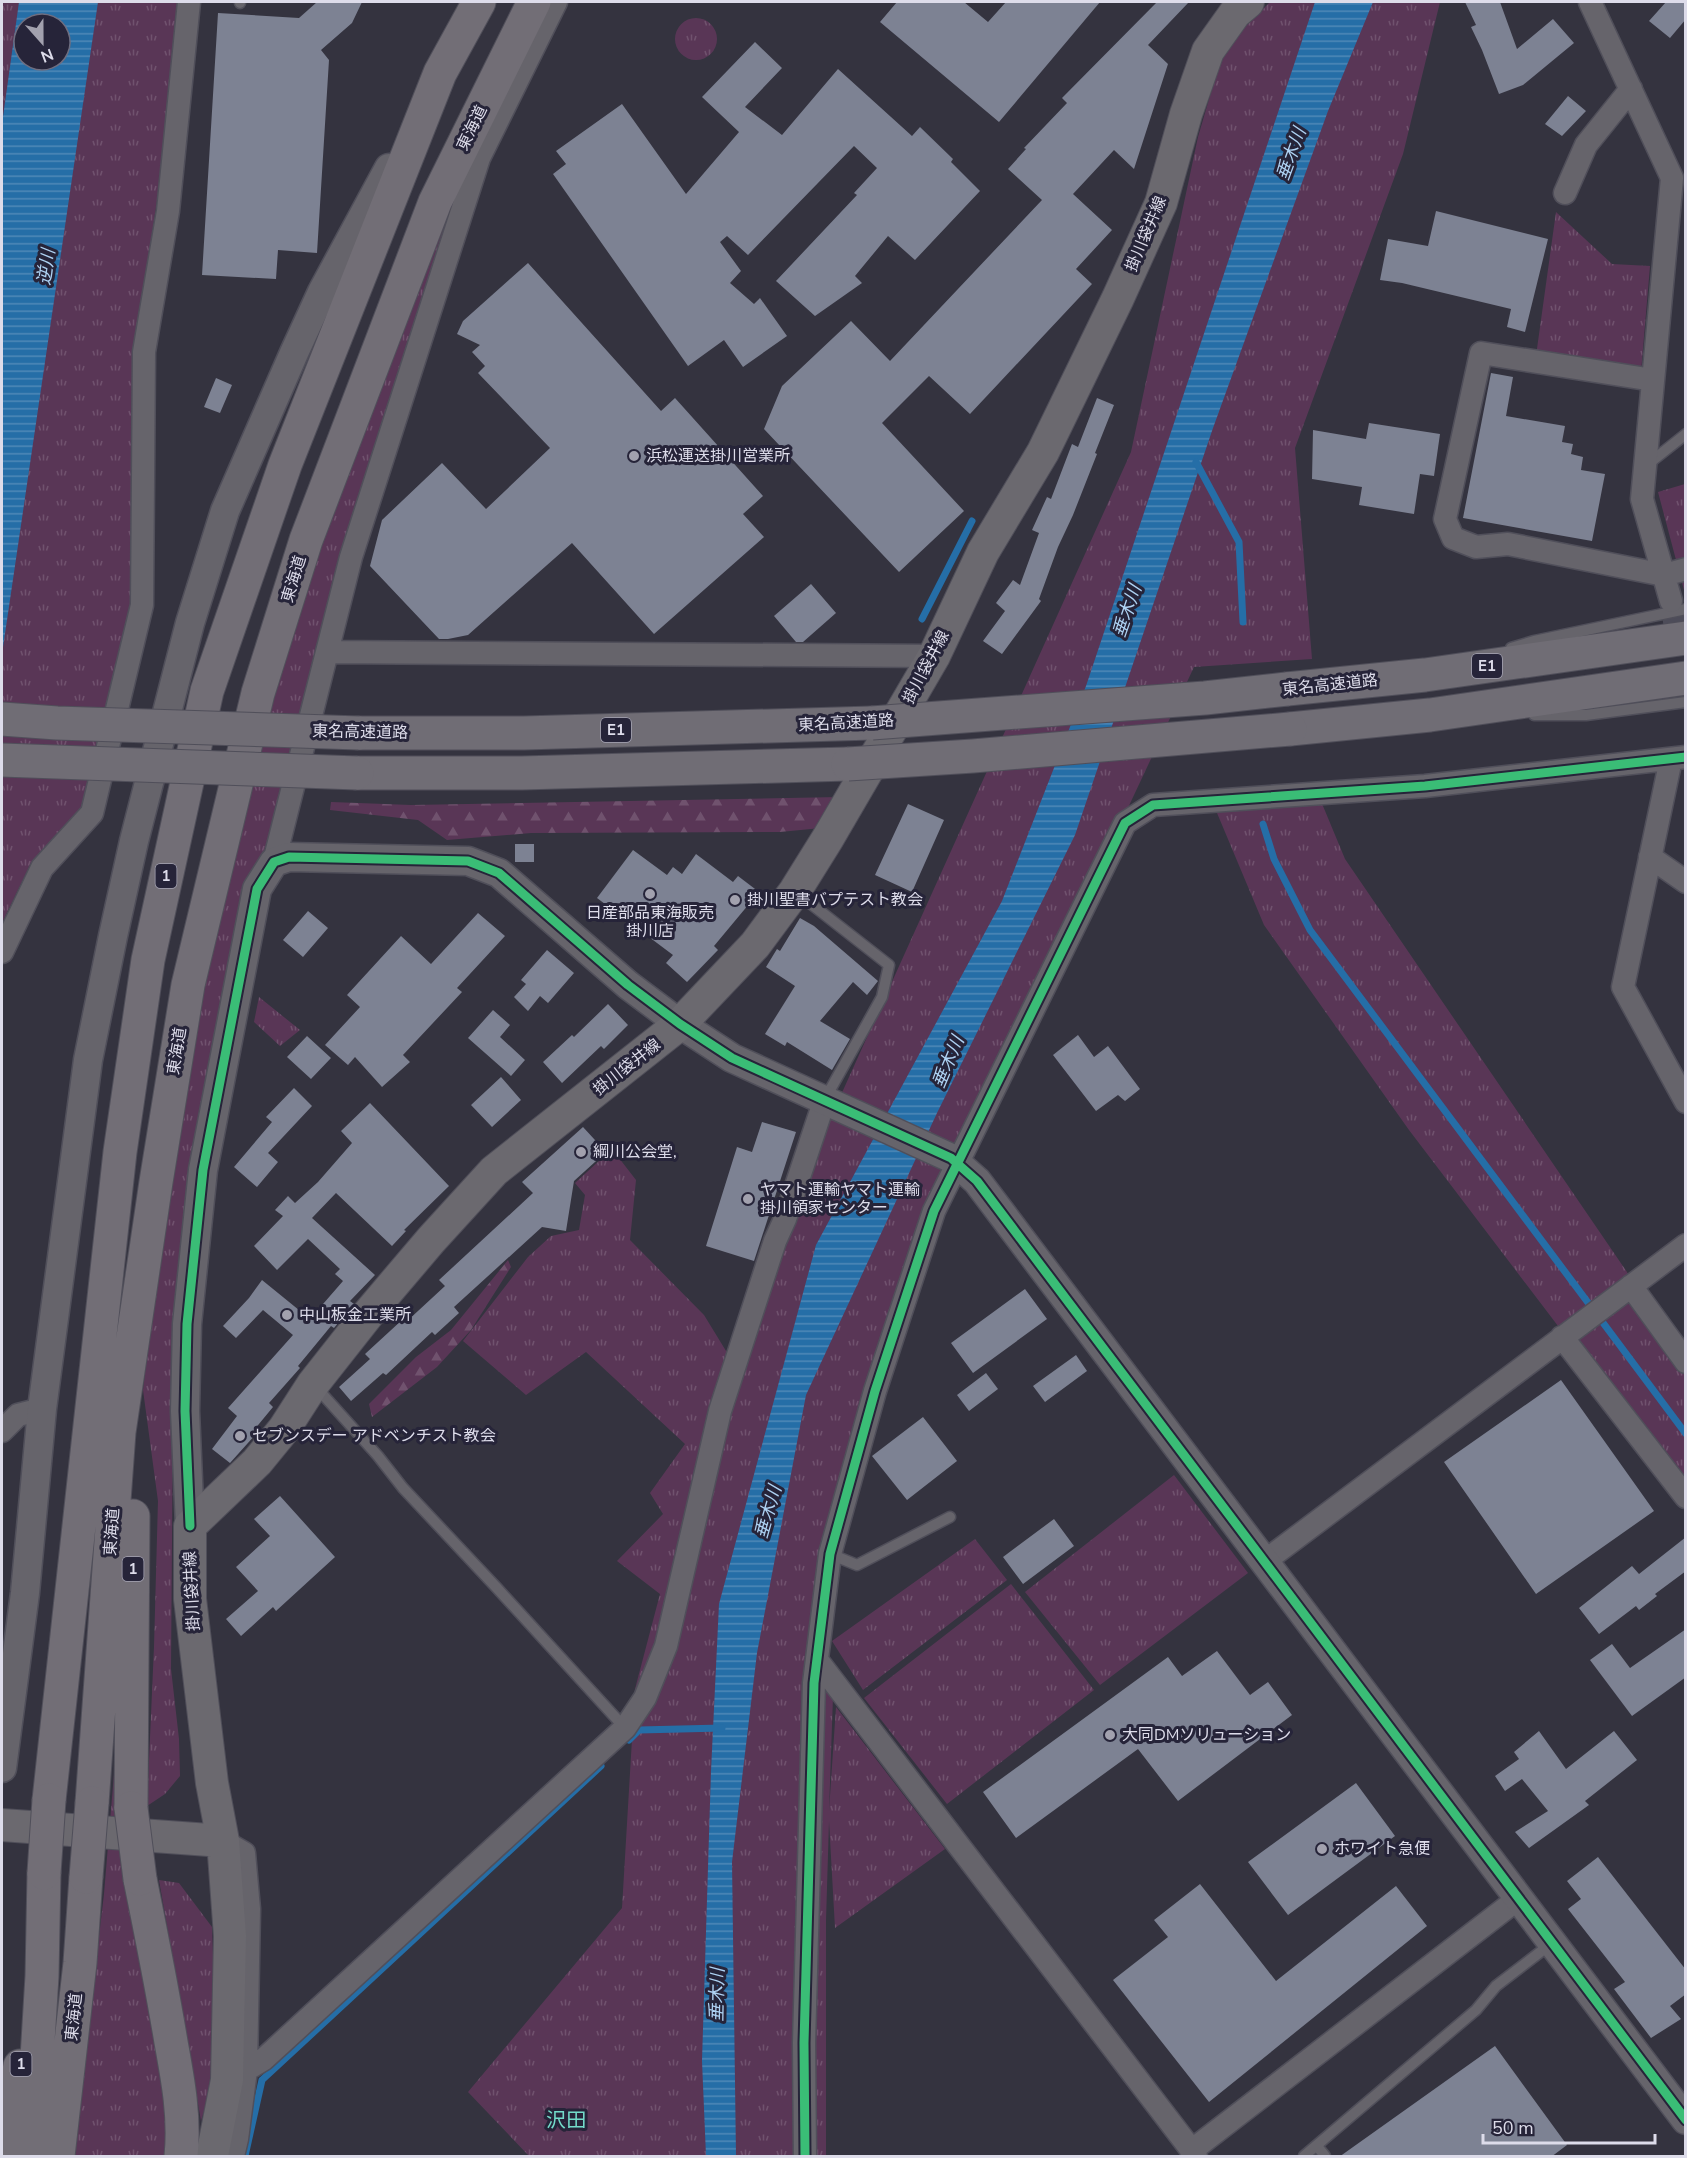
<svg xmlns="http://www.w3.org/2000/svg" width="1687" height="2158" viewBox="0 0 1687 2158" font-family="'Nunito Sans','Noto Sans JP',sans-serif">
<defs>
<pattern id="grass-tufts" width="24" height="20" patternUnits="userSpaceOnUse" patternTransform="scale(1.5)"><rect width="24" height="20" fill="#593656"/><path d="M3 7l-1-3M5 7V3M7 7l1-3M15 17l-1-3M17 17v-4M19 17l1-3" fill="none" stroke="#70526e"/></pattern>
<pattern id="forest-firs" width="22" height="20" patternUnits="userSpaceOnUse" patternTransform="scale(1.5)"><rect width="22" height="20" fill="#593656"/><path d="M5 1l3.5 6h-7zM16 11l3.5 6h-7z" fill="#70526e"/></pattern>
<pattern id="water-rules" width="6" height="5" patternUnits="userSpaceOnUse" patternTransform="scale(1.5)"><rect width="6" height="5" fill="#256ea7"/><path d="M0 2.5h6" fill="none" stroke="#4f89b7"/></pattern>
</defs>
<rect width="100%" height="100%" fill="#34333f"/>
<path fill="url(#grass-tufts)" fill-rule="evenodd" d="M 2,2 L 178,2 L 159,187 L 134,354 L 142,607 L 83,812 L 30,865 L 2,923 ZM 24,24 L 60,24 L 60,60 L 24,60 Z
M 1270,2 L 1440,2 L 1403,154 L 1295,448 L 1312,659 L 1194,667 L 1044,987 L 904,1303 L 810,1660 L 833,1696 L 829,1811 L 836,1707 L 945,1849 L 835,1928 L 829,1821 L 826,1920 L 826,2156 L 529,2156 L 468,2092 L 622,1908 L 635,1689 L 660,1594 L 617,1561 L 663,1514 L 650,1493 L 685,1444 L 586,1352 L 526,1395 L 463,1341 L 528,1257 L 551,1236 L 579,1230 L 585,1195 L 575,1183 L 612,1149 L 636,1180 L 630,1240 L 704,1315 L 734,1364 L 785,1219 L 1131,452 L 1198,137 L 1224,48 Z
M675 39a21 21 0 1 1 42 0a21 21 0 1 1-42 0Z
M 465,170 L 269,851 L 173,1411 L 171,1669 L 179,1739 L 180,1776 L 165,1794 L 147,1806 L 154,1647 L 158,1501 L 143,1390 L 167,1184 L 194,1028 L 274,683 L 316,550 Z
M 1556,212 L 1612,264 L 1650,266 L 1641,372 L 1536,356 Z
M 1685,484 L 1685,589 L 1684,590 L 1658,492 Z
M 1318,794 L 1345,859 L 1685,1357 L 1685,1493 L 1409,1130 L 1264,925 L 1212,801 Z
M 259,997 L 300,1030 L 280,1046 L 254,1022 Z
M 1174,1475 L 1248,1573 L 1100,1685 L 1025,1592 Z
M 975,1539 L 1007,1580 L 863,1690 L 832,1641 Z
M 1011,1584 L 1094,1690 L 947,1804 L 864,1698 Z
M 127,1618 L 166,2097 L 169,2156 L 73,2156 L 104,1894 Z
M 159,1880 L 179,1883 L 212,1927 L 217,2068 L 201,2121 Z"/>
<path fill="url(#forest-firs)" d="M 840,797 L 821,828 L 780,832 L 531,833 L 447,840 L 418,820 L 330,810 L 331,802 L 411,805 Z
M 508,1260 L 511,1267 L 471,1330 L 437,1367 L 372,1417 L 369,1404 L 416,1357 L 451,1330 Z"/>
<path fill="url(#water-rules)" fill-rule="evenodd" d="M 19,2 L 98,2 L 2,654 L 2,124 ZM 24,24 L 60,24 L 60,60 L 24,60 Z
M 1315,2 L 1373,2 L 1328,111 L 1213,428 L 1075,835 L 937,1113 L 806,1395 L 757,1653 L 732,1862 L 736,2156 L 706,2156 L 702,2061 L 711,1771 L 719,1604 L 816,1245 L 1002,901 L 1086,686 Z"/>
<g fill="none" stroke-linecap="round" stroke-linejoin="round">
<path stroke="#256ea7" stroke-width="7" d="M 1196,462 L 1239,542 L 1243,622
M 922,619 L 972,521
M 1263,824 L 1274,859 L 1310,930 L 1686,1434
M 629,1740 L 639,1730 L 722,1728
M 245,2156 L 262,2080 L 601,1766"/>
</g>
<path fill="#7d8293" d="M 317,2 L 362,2 L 352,23 L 321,50 L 329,60 L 317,253 L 278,250 L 276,279 L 202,275 L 218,13 L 299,18 Z
M 897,2 L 964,2 L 988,22 L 1006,2 L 1100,2 L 999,122 L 880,22 Z
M 1157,2 L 1189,2 L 1148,45 L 1168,64 L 1134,169 L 1114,150 L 1073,194 L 1112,230 L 1076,269 L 1092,284 L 970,414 L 929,376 L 882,423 L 964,511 L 899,572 L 764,429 L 782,386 L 851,321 L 890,361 L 1042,200 L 1008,169 L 1026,149 L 1024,148 L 1067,103 L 1062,98 Z
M 1465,2 L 1500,2 L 1517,49 L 1553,19 L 1574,43 L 1523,85 L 1499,94 L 1482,50 L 1471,27 L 1476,25 Z
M 1666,2 L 1686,2 L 1686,19 L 1670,38 L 1649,21 Z
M 755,42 L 782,68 L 745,107 L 782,135 L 838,69 L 912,136 L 920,127 L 953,159 L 951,162 L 980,191 L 915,260 L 888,236 L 855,276 L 862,283 L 815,316 L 776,281 L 857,195 L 854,193 L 877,168 L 854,146 L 748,255 L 727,236 L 720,242 L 741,271 L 730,283 L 754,304 L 760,298 L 787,336 L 743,367 L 724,340 L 688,366 L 553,174 L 566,164 L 556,151 L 622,104 L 686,194 L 739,132 L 702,97 Z
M 1568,96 L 1586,111 L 1562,136 L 1545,124 Z
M 1436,211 L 1548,239 L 1525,332 L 1507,327 L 1511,309 L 1402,283 L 1380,280 L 1388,239 L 1428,246 Z
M 528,263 L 661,411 L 675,398 L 763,496 L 743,514 L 764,537 L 654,634 L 572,543 L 468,635 L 448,639 L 439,639 L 370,566 L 382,520 L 442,463 L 486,509 L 550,448 L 478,373 L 485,366 L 472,352 L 480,345 L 457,334 L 463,321 Z
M 1491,373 L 1513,377 L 1506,416 L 1565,426 L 1562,442 L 1573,444 L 1571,454 L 1583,457 L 1581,470 L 1605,474 L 1592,541 L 1463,518 Z
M 216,378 L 232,385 L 220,413 L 204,407 Z
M 1097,398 L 1114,405 L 1095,453 L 1097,454 L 1073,515 L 1058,547 L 1039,599 L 1041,601 L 1002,654 L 983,641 L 1005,611 L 996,603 L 1013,580 L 1020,585 L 1039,533 L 1032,530 L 1047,497 L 1051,499 L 1072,444 L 1078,447 Z
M 1369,423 L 1440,434 L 1434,476 L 1420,474 L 1414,514 L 1359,505 L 1362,487 L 1312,479 L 1313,430 L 1366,439 Z
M 811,584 L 836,613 L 803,642 L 796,642 L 774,616 Z
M 908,804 L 944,820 L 912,892 L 875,875 Z
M 515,844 L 534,844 L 534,862 L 515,862 Z
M 633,850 L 667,875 L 673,867 L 682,874 L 696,854 L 733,882 L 738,876 L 759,892 L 714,946 L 718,950 L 687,982 L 666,963 L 673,955 L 597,898 Z
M 308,911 L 328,928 L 303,957 L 283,940 Z
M 478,913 L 505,936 L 457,988 L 462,992 L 403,1055 L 410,1062 L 382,1087 L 355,1057 L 348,1065 L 325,1045 L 360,1007 L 347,995 L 401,936 L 431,964 Z
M 800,918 L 814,926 L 878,981 L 867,995 L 853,982 L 820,1021 L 850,1039 L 832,1070 L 787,1042 L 785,1046 L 765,1034 L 795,986 L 766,967 L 777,949 L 780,951 Z
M 547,950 L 574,973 L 548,1003 L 540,996 L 528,1011 L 514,997 L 526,984 L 521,980 Z
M 608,1004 L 628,1025 L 604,1049 L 601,1046 L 562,1083 L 543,1062 L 572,1035 L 574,1037 Z
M 493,1010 L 510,1025 L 500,1037 L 525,1060 L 511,1076 L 468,1038 Z
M 1078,1035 L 1094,1057 L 1108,1046 L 1140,1089 L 1125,1101 L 1118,1095 L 1096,1111 L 1053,1055 Z
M 307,1036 L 331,1058 L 311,1079 L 287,1057 Z
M 501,1077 L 521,1100 L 492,1127 L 471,1105 Z
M 294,1088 L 312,1106 L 268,1153 L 278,1162 L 257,1187 L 234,1167 L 272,1122 L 266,1117 Z
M 370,1103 L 449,1186 L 404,1230 L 406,1231 L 392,1246 L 336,1193 L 312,1218 L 375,1275 L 350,1301 L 354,1304 L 334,1328 L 331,1326 L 298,1366 L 300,1368 L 269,1403 L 273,1407 L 254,1430 L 257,1433 L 230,1463 L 212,1449 L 237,1416 L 228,1408 L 293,1335 L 263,1310 L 236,1338 L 223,1326 L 249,1298 L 262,1280 L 310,1319 L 343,1281 L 335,1274 L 340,1269 L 308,1239 L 277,1270 L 254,1246 L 283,1216 L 275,1210 L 288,1196 L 295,1203 L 318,1182 L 352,1143 L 341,1131 Z
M 762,1122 L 796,1132 L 754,1261 L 706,1246 L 737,1147 L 752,1152 Z
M 583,1127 L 606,1152 L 574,1181 L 566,1231 L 542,1227 L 454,1307 L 459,1313 L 435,1335 L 432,1332 L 386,1375 L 383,1373 L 351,1401 L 339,1387 L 370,1359 L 365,1354 L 402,1320 L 405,1323 L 445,1286 L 439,1280 L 533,1193 L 522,1182 Z
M 1025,1289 L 1047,1319 L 973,1373 L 951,1343 Z
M 1076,1355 L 1087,1371 L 1045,1402 L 1033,1386 Z
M 986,1373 L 998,1389 L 969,1411 L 957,1395 Z
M 1561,1380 L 1654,1511 L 1536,1594 L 1444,1462 Z
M 923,1417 L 957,1461 L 907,1500 L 872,1456 Z
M 280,1496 L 335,1557 L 276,1611 L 273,1607 L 241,1636 L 226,1619 L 258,1591 L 236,1567 L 270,1536 L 254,1519 Z
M 1054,1519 L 1074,1546 L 1023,1584 L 1003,1557 Z
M 1686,1537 L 1686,1571 L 1655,1594 L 1657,1596 L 1639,1610 L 1636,1606 L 1599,1634 L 1579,1608 L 1632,1566 L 1639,1574 Z
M 1686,1629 L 1686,1677 L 1632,1716 L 1590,1660 L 1612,1644 L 1630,1668 Z
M 1217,1651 L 1250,1695 L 1268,1682 L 1292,1715 L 1178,1801 L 1138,1749 L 1016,1838 L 983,1792 L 1168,1657 L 1182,1676 Z
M 1539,1731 L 1566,1769 L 1614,1731 L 1637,1760 L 1585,1801 L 1589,1805 L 1529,1848 L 1515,1832 L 1548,1811 L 1522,1779 L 1505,1791 L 1495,1776 L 1519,1759 L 1514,1752 Z
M 1356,1783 L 1395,1836 L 1288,1915 L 1248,1862 Z
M 1598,1857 L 1686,1970 L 1686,1994 L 1670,2006 L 1681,2019 L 1651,2038 L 1614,1989 L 1625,1982 L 1568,1909 L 1581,1899 L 1567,1881 Z
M 1200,1884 L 1276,1981 L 1396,1886 L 1427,1926 L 1209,2102 L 1113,1980 L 1168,1937 L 1154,1920 Z
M 1495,2046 L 1567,2145 L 1551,2157 L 1339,2157 Z"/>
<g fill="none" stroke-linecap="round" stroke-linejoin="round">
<path stroke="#4d4c59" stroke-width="22" stroke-dasharray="22 11" stroke-linecap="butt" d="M 1671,601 L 1686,703"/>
<g stroke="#504f5a" stroke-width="13">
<path id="service" d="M 240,3 L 240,2
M 1648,464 L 1686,434
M 1511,648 L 1534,641 L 1686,609
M 1534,715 L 1586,715 L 1686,702
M 797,893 L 889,965 L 882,997 L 825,1099
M 316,1387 L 378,1456 L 403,1488 L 496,1587 L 625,1728
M 830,1554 L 857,1565 L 950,1517
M 1317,2146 L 1325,2156
M 1304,2156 L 1476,2010 L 1496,1986 L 1552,1943"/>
</g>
<g stroke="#504f5a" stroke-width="25">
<path id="minor" d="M 1590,2 L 1672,178 L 1642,499 L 1671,601
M 1565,193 L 1586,145 L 1631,89
M 1653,380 L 1481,353 L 1445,519 L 1453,538 L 1476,547 L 1508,544 L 1664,575 L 1686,569
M 327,652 L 934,656
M 1671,759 L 1623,987 L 1686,1102
M 1650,857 L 1686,882
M 274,862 L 351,557 L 479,158 L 556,2
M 2,952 L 42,868 L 92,813 L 142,605 L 144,352 L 168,211 L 189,2
M 1631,1286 L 1686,1362
M 1562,1337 L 1686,1497
M 2,1431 L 18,1415 L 42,1409
M 1265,1561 L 1686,1245
M 817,1660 L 1196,2156
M 223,1841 L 244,1853 L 249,1909 L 246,2070 L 237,2139 L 233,2156
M 246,2070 L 264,2059 L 625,1728 L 645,1698 L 666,1646 L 720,1411 L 775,1241 L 785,1219 L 825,1099
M 1191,2151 L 1519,1898
M 805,2156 L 804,2043 L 814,1683 L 830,1554 L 875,1391 L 934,1211 L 1125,823 L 1153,805 L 1425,786 L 1686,757"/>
</g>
<g stroke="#504f5a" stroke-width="31">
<path id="tertiary" d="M 190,1526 L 185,1411 L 187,1324 L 203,1170 L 257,889 L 274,862 L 289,857 L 468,861 L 499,873 L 628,985 L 680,1024 L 732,1058 L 951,1158 L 977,1181 L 1686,2120
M 2,1768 L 25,1593 L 42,1409 L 88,1060 L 113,936 L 134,841 L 190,623 L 225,511 L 294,353 L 322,292 L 389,168"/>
</g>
<g stroke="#504f5a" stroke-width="34">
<path id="secondary" d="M 2,1825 L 223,1841
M 212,2156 L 227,2080 L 230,1936 L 223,1841 L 212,1783 L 190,1599 L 190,1526 L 257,1462 L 284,1429 L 313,1384 L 369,1313 L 431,1240 L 494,1171 L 680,1024 L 755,945 L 795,891 L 828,838 L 934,656 L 983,552 L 1043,452 L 1118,298 L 1161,203 L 1186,114 L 1208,51 L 1235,13 L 1248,2"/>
</g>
<g stroke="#504f5a" stroke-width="35">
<path id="trunk" d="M 49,1800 L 120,1152 L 148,960 L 207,691 L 285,465 L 440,73 L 479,2
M 92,1803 L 119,1432 L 156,1182 L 188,985 L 258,693 L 306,540 L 435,202 L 534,2
M 131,1808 L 133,1516
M 140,1879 C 151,1933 162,1988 171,2042 C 178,2080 185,2118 181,2156
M 2,2152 L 20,2066
M 31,2156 L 42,1976 L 44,1873
M 58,2156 L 80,1963 L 86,1877"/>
</g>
<g stroke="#504f5a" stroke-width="35">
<path id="motorway" d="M 1287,689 L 1425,675 L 1686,638
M 1290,729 L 1430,715 L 1686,678
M 359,733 L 524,733 L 872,723
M 357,773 L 522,773 L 848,764"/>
</g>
<use href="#service" stroke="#66646b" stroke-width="10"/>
<use href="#minor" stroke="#66646b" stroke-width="22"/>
<use href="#tertiary" stroke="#66646b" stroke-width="28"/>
<use href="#secondary" stroke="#6b696f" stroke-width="32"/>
<use href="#trunk" stroke="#726e76" stroke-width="33"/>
<use href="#motorway" stroke="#706d75" stroke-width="33"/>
<g stroke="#504f5a" stroke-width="35" stroke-linecap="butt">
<path id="trunk-bridge" d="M 131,1808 L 140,1879
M 44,1873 L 49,1800
M 86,1877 L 92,1803"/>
</g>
<g stroke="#504f5a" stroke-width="35" stroke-linecap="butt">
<path id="motorway-bridge" d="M 2,719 L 57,723 L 359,733
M 872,723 L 1205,698 L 1287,689
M 2,760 L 357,773
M 848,764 L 973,756 L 1290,729"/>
</g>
<use href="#trunk-bridge" stroke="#726e76" stroke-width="33"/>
<use href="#motorway-bridge" stroke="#706d75" stroke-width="33"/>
<g stroke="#262439" stroke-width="13">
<path id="cycleway" d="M 190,1526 L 185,1411 L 187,1324 L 203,1170 L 257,889 L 274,862 L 289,857 L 468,861 L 499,873 L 628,985 L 680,1024 L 732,1058 L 951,1158 L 977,1181 L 1686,2120
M 805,2156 L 804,2043 L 814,1683 L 830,1554 L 875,1391 L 934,1211 L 1125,823 L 1153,805 L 1425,786 L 1686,757"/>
</g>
<use href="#cycleway" stroke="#3abd76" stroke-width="9"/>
</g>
<g fill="#a2a1ae" stroke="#262439" stroke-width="2">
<circle cx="634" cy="456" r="6"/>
<circle cx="650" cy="894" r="6"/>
<circle cx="735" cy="900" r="6"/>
<circle cx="581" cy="1152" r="6"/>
<circle cx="748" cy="1199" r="6"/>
<circle cx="287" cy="1315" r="6"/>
<circle cx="240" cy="1436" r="6"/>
<circle cx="1110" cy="1735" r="6"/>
<circle cx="1322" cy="1849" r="6"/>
</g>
<g text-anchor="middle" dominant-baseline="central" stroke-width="6" stroke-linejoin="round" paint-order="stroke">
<g fill="#262439" stroke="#a6a5b5" stroke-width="1.5">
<rect x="1472" y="654" width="30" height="24" rx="4.5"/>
<rect x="601" y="718" width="30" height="24" rx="4.5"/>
<rect x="155.5" y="864" width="21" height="24" rx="4.5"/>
<rect x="122.5" y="1557" width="21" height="24" rx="4.5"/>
<rect x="10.5" y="2052" width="21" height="24" rx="4.5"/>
</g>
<g font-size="15" font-weight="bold" fill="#dddcea">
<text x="1487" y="666">E1</text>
<text x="616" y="730">E1</text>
<text x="166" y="876">1</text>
<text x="133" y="1569">1</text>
<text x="21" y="2064">1</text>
</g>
<g font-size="16" fill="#dddcea" stroke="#262439">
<text transform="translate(472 128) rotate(-64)">東海道</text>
<text transform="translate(1146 234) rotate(-67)">掛川袋井線</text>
<text transform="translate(294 579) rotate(-73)">東海道</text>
<text transform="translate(926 667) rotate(-62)">掛川袋井線</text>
<text transform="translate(1330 685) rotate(-6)">東名高速道路</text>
<text transform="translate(846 723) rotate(-3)">東名高速道路</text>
<text transform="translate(360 732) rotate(1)">東名高速道路</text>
<text transform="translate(177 1051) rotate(-81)">東海道</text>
<text transform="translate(627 1067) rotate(-38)">掛川袋井線</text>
<text transform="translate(112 1532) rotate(-86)">東海道</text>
<text transform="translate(192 1591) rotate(-93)">掛川袋井線</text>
<text transform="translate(74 2017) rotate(-84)">東海道</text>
</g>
<g font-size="16" fill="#dddcea" stroke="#262439" text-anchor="start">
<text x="646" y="456">浜松運送掛川営業所</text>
<text x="747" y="900">掛川聖書バプテスト教会</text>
<text x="650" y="913" text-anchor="middle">日産部品東海販売<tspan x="650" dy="18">掛川店</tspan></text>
<text x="593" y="1152">綱川公会堂,</text>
<text x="760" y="1190">ヤマト運輸ヤマト運輸<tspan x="760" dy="18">掛川領家センター</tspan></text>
<text x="299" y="1315">中山板金工業所</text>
<text x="252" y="1436">セブンスデー アドベンチスト教会</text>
<text x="1122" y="1735">大同DMソリューション</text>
<text x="1334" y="1849">ホワイト急便</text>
</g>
<g font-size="18" font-style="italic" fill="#aed2f3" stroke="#262439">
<text transform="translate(1291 154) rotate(-70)">垂木川</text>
<text transform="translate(46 267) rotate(-82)">逆川</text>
<text transform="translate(1127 611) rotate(-71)">垂木川</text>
<text transform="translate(948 1062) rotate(-67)">垂木川</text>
<text transform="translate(768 1512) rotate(-74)">垂木川</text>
<text transform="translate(717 1995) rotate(-89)">垂木川</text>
</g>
<g font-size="20" fill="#73dbca" stroke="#262439">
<text x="566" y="2120">沢田</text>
</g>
</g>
<rect width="1687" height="2158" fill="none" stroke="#dddcea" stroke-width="6"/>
<g transform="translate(42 42) rotate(159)"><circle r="28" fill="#262439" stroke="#6f6e80" stroke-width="1.5"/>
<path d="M0-4.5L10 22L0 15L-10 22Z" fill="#a2a1ae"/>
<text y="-9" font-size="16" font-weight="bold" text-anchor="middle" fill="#dddcea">N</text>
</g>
<path d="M1483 2134v9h172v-9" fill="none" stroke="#dddcea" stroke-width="3"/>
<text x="1492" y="2134" font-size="18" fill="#dddcea" stroke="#262439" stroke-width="4.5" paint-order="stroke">50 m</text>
</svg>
